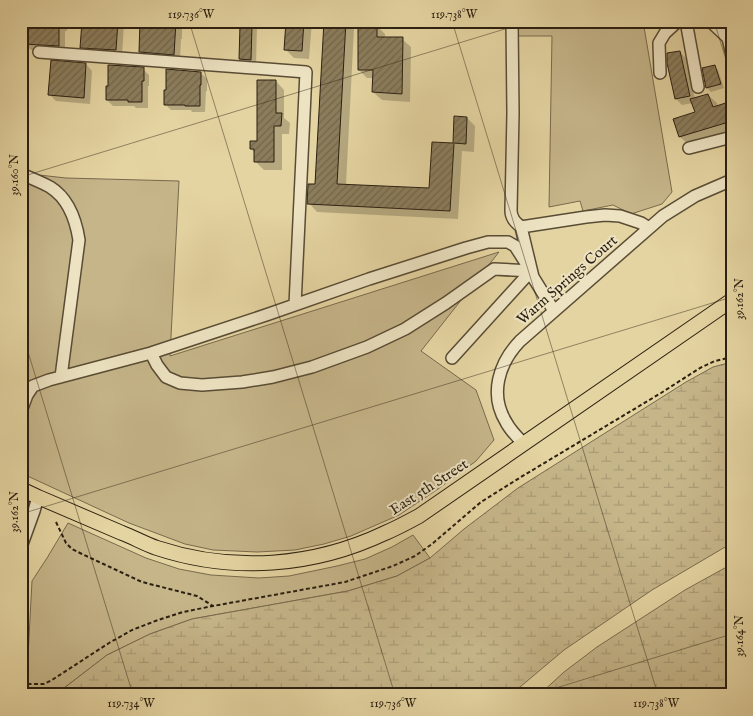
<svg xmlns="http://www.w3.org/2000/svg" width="753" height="716" viewBox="0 0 753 716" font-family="'IM FELL English',serif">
<defs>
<pattern id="wetland-marsh" width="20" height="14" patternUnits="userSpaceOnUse" patternTransform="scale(1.25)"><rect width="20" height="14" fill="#c5b589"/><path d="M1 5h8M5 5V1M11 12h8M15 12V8" fill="none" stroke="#a99b75"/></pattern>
<pattern id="building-hatch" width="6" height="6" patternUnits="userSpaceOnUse" patternTransform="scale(1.25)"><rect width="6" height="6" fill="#8b7d5c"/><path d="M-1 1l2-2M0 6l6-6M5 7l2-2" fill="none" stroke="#72664b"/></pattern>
</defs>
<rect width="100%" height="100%" fill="#e4d4a1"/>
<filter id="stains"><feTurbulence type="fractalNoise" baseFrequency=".004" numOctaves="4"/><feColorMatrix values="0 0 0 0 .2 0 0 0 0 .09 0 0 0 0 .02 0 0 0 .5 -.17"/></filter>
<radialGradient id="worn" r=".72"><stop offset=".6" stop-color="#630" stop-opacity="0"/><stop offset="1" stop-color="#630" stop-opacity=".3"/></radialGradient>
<path fill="#c5b589" stroke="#786a4d" d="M 518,21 L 643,21 L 672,192 L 662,204 L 631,214 L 613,205 L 583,211 L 580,201 L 549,207 L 552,36 L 518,36 Z
M 21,173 L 66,178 L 179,181 L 170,356 L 499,252 L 421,351 L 476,390 L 494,440 L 476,461 L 438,489 L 399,515 L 351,536 L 324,544 L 295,550 L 257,552 L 213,550 L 185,544 L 129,523 L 21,473 Z
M 68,523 L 146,558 L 179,569 L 211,575 L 259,578 L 289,576 L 337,566 L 365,559 L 392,547 L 413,535 L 430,558 L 397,576 L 348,591 L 192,619 L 150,634 L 107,655 L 55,695 L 26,695 L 32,581 L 47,558 Z"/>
<path fill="url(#wetland-marsh)" stroke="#786a4d" d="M 732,362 L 732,543 L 652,590 L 564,650 L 520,687 L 501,695 L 55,695 L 107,655 L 150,634 L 192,619 L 348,591 L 397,576 L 430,558 L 464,529 L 518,488 L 686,382 L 713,367 Z
M 732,564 L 732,695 L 539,695 L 564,672 L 597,647 L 685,590 Z"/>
<path fill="#0003" d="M 26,21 L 67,21 L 67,31 L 65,31 L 65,52 L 31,50 L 24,44 Z
M 83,21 L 123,21 L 124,23 L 122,56 L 88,53 L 82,47 Z
M 142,21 L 176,21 L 182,27 L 182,39 L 181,39 L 180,60 L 146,58 L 140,51 Z
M 241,21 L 259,21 L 259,25 L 257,25 L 256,65 L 246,65 L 240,59 Z
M 287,21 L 312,21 L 309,59 L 294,58 L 286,50 Z
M 325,21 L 347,21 L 354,28 L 346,185 L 431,190 L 454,144 L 455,117 L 467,118 L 475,126 L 474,152 L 462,151 L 458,219 L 317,212 L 309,203 L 316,185 Z
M 376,25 L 385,34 L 385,39 L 402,39 L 411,47 L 410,102 L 382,100 L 373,92 L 374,78 L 367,78 L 359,70 Z
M 680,52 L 686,58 L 695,99 L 708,95 L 717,103 L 718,107 L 732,103 L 732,132 L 689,145 L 680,137 L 675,120 L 696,113 L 693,103 L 682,105 L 676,99 Z
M 86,64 L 92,71 L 90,104 L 56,101 L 49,94 Z
M 714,66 L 718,70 L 724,88 L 711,92 L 707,88 L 704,69 Z
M 143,69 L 149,75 L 149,86 L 148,86 L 148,108 L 136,108 L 134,106 L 113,106 L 107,100 Z
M 201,73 L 207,79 L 207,91 L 206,91 L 205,112 L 192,112 L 191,110 L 171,110 L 165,104 Z
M 276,81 L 284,90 L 284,118 L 290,123 L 289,134 L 282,134 L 282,170 L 264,170 L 255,161 L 255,153 L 251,149 L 258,142 Z
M 21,94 L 24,97 L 22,129 L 21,129 Z"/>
<path fill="url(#building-hatch)" stroke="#2b1f11" d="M 25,21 L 59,21 L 59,46 L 23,44 L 23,30 L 25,30 Z
M 82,21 L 118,21 L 116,50 L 80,48 Z
M 140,21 L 176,21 L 174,55 L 139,52 Z
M 286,21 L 304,21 L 302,51 L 284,50 Z
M 324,21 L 346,21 L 337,184 L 429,188 L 432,142 L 453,143 L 454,116 L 467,117 L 466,144 L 454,143 L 450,211 L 307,204 L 308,184 L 315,184 Z
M 358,24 L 377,24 L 377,37 L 403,37 L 402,94 L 372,92 L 373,70 L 358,70 Z
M 240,25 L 252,25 L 251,60 L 239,59 Z
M 680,51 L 690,96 L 675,99 L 667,63 L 667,53 Z
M 51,60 L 86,63 L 84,98 L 48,95 Z
M 108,65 L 144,67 L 144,81 L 142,81 L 142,102 L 128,102 L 128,100 L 106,100 L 106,86 L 108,86 Z
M 715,65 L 721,84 L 706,88 L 702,68 Z
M 166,69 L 201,72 L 201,85 L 200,85 L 200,106 L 185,106 L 185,105 L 164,105 L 164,90 L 166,90 Z
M 257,80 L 276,80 L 276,113 L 282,113 L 281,126 L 274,126 L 274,162 L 254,162 L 254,149 L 250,149 L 250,141 L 257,141 Z
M 708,94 L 713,107 L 732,101 L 732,121 L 679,137 L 673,119 L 695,112 L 690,99 Z"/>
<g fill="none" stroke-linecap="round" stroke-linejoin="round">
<g stroke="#594c35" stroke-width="14">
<path id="minor" d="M 512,21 L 513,113 L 511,210 C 511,218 515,222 521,227 L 586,217 L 605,215 L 620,216 L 641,223 L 649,228
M 686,21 L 698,87
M 710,21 L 728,38 L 732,55
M 39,52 L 306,72 L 295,305
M 660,73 L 659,43 L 665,33 L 678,21
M 689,148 L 732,137
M 21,174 C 31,178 41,182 50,187 C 68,198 76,221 79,240 L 61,377
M 521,227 L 533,277 L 554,311
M 151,353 L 157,365 L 166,377 L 180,383 L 202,385 L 242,382 L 273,377 L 312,367 L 367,347 L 405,329 L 446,303 L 494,269 L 531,271
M 452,358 L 531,271
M 21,411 L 27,395 L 33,386 L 49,380 L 151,353 L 266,315 L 369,279 L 466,248 L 488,242 L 508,242 L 515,246 L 531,271
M 523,443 C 517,437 510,430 506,422 C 489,394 499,363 520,341 L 663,216 L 695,196 L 732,180
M 21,547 L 34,511 L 38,497"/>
</g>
<g stroke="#2b1f11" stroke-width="16">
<path id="major" d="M 21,489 L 38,497 C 66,509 94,521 122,533 C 133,537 145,544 157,548 C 233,573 313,567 385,533 C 397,528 408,522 419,516 L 732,300"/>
</g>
<path stroke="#2b1f11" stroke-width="2" stroke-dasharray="4 2.5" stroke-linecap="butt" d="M 56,522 L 66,543 L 72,549 L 82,554 L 142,582 L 197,596 L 213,606
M 21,684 L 44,684 L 52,680 L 109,643 L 132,630 L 158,620 L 183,612 L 213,606 L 345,582 L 393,566 L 415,556 L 432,544 L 481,502 L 521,477 L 661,393 L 700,368 L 715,361 L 732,357"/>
<use href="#minor" stroke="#ede3c2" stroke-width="11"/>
<use href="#major" stroke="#e4d4a1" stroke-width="14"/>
</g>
<path fill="none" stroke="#2b1f11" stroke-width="1" stroke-opacity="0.45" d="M 189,21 L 395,695M 452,21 L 658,695M 714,21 L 732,79M 21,177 L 531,21M 21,329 L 133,695M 21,514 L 732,297M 533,695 L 732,634"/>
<g text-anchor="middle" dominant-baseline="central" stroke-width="4" stroke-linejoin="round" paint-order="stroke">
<g font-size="15" fill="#2b1f11" stroke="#ede3c2">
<text transform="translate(567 280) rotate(-41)">Warm Springs Court</text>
<text transform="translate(429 487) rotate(-33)">East 5th Street</text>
</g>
</g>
<rect width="753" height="716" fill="none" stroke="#e4d4a1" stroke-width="55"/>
<rect x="28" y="28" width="698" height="660" fill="none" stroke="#2b1f11" stroke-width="2"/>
<g font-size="12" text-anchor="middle" fill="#2b1f11">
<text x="191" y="18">119.736°W</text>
<text x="454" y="18">119.738°W</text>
<text transform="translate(14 175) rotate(-90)" y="4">39.160°N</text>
<text transform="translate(739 299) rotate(-90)" y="4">39.162°N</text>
<text transform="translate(14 512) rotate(-90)" y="4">39.162°N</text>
<text transform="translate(739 636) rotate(-90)" y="4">39.164°N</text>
<text x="131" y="707">119.734°W</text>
<text x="393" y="707">119.736°W</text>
<text x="656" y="707">119.738°W</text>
</g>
<rect width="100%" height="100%" filter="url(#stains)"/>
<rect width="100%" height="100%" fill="url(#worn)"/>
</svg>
